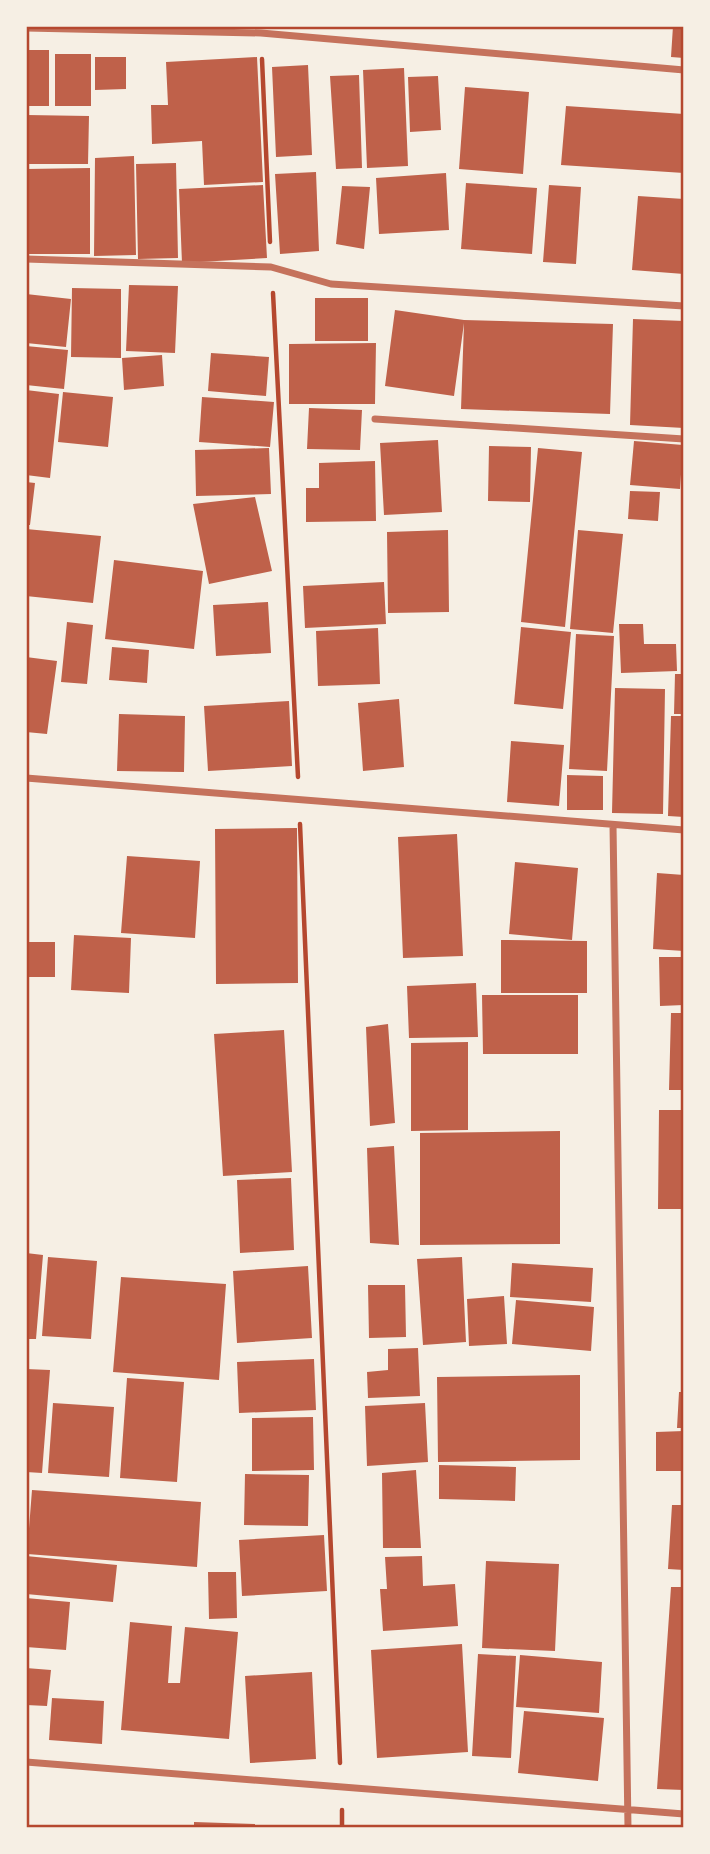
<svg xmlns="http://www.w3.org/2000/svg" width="710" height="1854" viewBox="0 0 710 1854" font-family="'Roboto Condensed',sans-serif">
<rect width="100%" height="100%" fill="#f6efe4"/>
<path fill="#bf614a" d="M 673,26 L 684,26 L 684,58 L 671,57 Z
M 26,50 L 49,50 L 49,106 L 26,106 Z
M 55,54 L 91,54 L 91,106 L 55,106 Z
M 95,57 L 126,57 L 126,89 L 95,90 Z
M 257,57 L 263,182 L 204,185 L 202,141 L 152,144 L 151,105 L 168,105 L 166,62 Z
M 308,65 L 312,155 L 276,157 L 272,67 Z
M 404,68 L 408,166 L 367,168 L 363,70 Z
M 359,75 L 362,168 L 336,169 L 330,76 Z
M 438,76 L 441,130 L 410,132 L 408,77 Z
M 465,87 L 529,92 L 523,174 L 459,169 Z
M 566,106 L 684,114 L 684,173 L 561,165 Z
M 27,115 L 89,116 L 88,164 L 26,164 Z
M 134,156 L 136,255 L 94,256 L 95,158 Z
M 176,163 L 178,258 L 138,259 L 136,164 Z
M 90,168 L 90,254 L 26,254 L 26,169 Z
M 316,172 L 319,251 L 280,254 L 275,174 Z
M 446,173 L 449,230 L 379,234 L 376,178 Z
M 466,183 L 537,188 L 532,254 L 461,249 Z
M 263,185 L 267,258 L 182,263 L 179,189 Z
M 549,185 L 581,187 L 576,264 L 543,262 Z
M 342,186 L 370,187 L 364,249 L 336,244 Z
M 638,196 L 684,199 L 684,274 L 632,270 Z
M 129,285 L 178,286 L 175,353 L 126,351 Z
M 72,288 L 121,289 L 121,358 L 71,357 Z
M 26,294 L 71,299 L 66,347 L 26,343 Z
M 315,298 L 368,298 L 368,341 L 315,341 Z
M 395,310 L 464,320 L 613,324 L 610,414 L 461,409 L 464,323 L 454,396 L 385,386 Z
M 633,319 L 684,321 L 684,428 L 630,425 Z
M 376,343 L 375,404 L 289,404 L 289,344 Z
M 26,346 L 68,350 L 64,389 L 26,385 Z
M 211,353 L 269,357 L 266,396 L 208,391 Z
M 162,355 L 164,386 L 124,390 L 122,358 Z
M 26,390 L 59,394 L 50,478 L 26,475 Z
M 63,392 L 113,397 L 108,447 L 58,442 Z
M 202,397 L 274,402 L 270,447 L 199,442 Z
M 309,408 L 362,410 L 360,450 L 307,449 Z
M 438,440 L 442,512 L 384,515 L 380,443 Z
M 634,441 L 683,445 L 680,489 L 630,485 Z
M 489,446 L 531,447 L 530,502 L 488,501 Z
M 269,448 L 271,494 L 196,496 L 195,450 Z
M 538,448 L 582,452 L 565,627 L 521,622 Z
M 375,461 L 376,521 L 306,522 L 306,488 L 319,488 L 319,463 Z
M 26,482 L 35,483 L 30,525 L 26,525 Z
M 630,491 L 660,492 L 658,521 L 628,519 Z
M 255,497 L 272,571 L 209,584 L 193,504 Z
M 26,529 L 101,536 L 93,603 L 26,596 Z
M 448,530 L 449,612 L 388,613 L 387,532 Z
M 578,530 L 623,534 L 613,633 L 570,629 Z
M 114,560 L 203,571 L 194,649 L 105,639 Z
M 384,582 L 386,624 L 305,628 L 303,586 Z
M 268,602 L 271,653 L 216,656 L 213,605 Z
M 67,622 L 93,625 L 87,684 L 61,682 Z
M 619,624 L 643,624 L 644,644 L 676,644 L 677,671 L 621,673 Z
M 521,627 L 571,632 L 563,709 L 514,704 Z
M 378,628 L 380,684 L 318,686 L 316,631 Z
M 576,634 L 614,636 L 607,771 L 569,769 Z
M 112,647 L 149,650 L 147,683 L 109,680 Z
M 26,657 L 57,661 L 47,734 L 26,732 Z
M 675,674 L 684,674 L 684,714 L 674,714 Z
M 615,688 L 665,689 L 663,814 L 612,813 Z
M 399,699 L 404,767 L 363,771 L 358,703 Z
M 289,701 L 292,766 L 208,771 L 204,706 Z
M 119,714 L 185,716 L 184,772 L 117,771 Z
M 671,716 L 684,716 L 684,817 L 668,816 Z
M 511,741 L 564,745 L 559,806 L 507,802 Z
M 567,775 L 603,776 L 603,810 L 567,810 Z
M 297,828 L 298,983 L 216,984 L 215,829 Z
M 457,834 L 463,956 L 403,958 L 398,837 Z
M 127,856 L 200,861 L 195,938 L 121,933 Z
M 515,862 L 578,868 L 572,940 L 509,934 Z
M 657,873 L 684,875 L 684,951 L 653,949 Z
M 74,935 L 131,938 L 129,993 L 71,990 Z
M 501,940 L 587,941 L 587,993 L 501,993 Z
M 27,942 L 55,942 L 55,977 L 27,977 Z
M 659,957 L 684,957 L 684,1005 L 660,1006 Z
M 476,983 L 478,1037 L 409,1038 L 407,986 Z
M 482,995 L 578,995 L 578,1054 L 483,1054 Z
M 671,1013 L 684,1013 L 684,1090 L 669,1090 Z
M 388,1024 L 395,1123 L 370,1126 L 366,1027 Z
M 284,1030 L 292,1172 L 223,1176 L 214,1034 Z
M 468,1042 L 468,1130 L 411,1131 L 411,1043 Z
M 659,1110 L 684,1110 L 684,1209 L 658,1209 Z
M 560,1131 L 560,1244 L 420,1245 L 420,1133 Z
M 394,1146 L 399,1245 L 370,1243 L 367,1148 Z
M 291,1178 L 294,1250 L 240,1253 L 237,1180 Z
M 26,1253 L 43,1255 L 36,1339 L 26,1339 Z
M 48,1257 L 97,1261 L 91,1339 L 42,1336 Z
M 462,1257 L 466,1342 L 423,1345 L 417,1259 Z
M 512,1263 L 593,1268 L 591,1302 L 510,1297 Z
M 308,1266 L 312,1338 L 237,1343 L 233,1271 Z
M 121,1277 L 226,1284 L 219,1380 L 113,1372 Z
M 368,1285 L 405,1285 L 406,1337 L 369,1338 Z
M 504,1296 L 507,1344 L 469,1346 L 467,1299 Z
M 516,1300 L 594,1307 L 591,1351 L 512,1344 Z
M 418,1348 L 420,1396 L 368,1398 L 367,1372 L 388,1370 L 388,1349 Z
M 314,1359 L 316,1410 L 239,1413 L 237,1362 Z
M 26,1369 L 50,1370 L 42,1473 L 26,1472 Z
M 580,1375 L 580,1460 L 438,1462 L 437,1377 Z
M 127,1378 L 184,1382 L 177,1482 L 120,1478 Z
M 679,1392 L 684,1392 L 684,1428 L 677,1428 Z
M 53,1403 L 114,1407 L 109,1477 L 48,1473 Z
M 425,1403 L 428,1462 L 367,1466 L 365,1406 Z
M 313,1417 L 314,1470 L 252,1471 L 252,1418 Z
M 684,1431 L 684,1471 L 656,1471 L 656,1432 Z
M 439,1465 L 516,1467 L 515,1501 L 439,1499 Z
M 416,1470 L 421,1548 L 383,1548 L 382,1473 Z
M 245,1474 L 309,1475 L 308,1526 L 244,1525 Z
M 32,1490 L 201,1502 L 197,1567 L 27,1554 Z
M 672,1505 L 684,1505 L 684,1570 L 668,1569 Z
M 324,1535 L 327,1591 L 242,1596 L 239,1540 Z
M 26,1556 L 117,1565 L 113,1602 L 26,1594 Z
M 422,1556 L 423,1586 L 455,1584 L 458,1626 L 383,1631 L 380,1589 L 387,1589 L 385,1557 Z
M 486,1561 L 559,1564 L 555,1651 L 482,1648 Z
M 208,1572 L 236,1572 L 237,1618 L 209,1619 Z
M 671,1587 L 684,1587 L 684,1790 L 657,1789 Z
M 26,1598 L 70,1602 L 66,1650 L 26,1647 Z
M 130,1622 L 172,1626 L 168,1683 L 180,1683 L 185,1627 L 238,1632 L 229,1739 L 121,1730 Z
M 462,1644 L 468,1752 L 377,1758 L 371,1650 Z
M 478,1654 L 516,1656 L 511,1758 L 472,1756 Z
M 520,1655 L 602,1662 L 599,1713 L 516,1707 Z
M 26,1668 L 51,1670 L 47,1706 L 26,1705 Z
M 312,1672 L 316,1759 L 250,1763 L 245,1676 Z
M 52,1698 L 104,1701 L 102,1744 L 49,1740 Z
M 524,1711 L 604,1718 L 598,1781 L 518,1773 Z
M 194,1822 L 255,1824 L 255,1828 L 194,1828 Z"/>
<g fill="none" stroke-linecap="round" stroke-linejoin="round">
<path stroke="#b5482f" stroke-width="4.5" d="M 262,59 L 270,242
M 273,293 L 298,777
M 300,824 L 340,1763
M 342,1810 L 342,1828"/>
<path stroke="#c5725c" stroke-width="7" d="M 26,28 L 261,33 L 684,70
M 26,259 L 271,267 L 331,284 L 684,306
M 375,419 L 684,439
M 26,778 L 684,830
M 613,825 L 628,1828
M 26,1762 L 684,1814"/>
</g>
<rect width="710" height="1854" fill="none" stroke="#f6efe4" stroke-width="56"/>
<rect x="28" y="28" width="654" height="1798" fill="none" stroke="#b5482f" stroke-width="2.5"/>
</svg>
